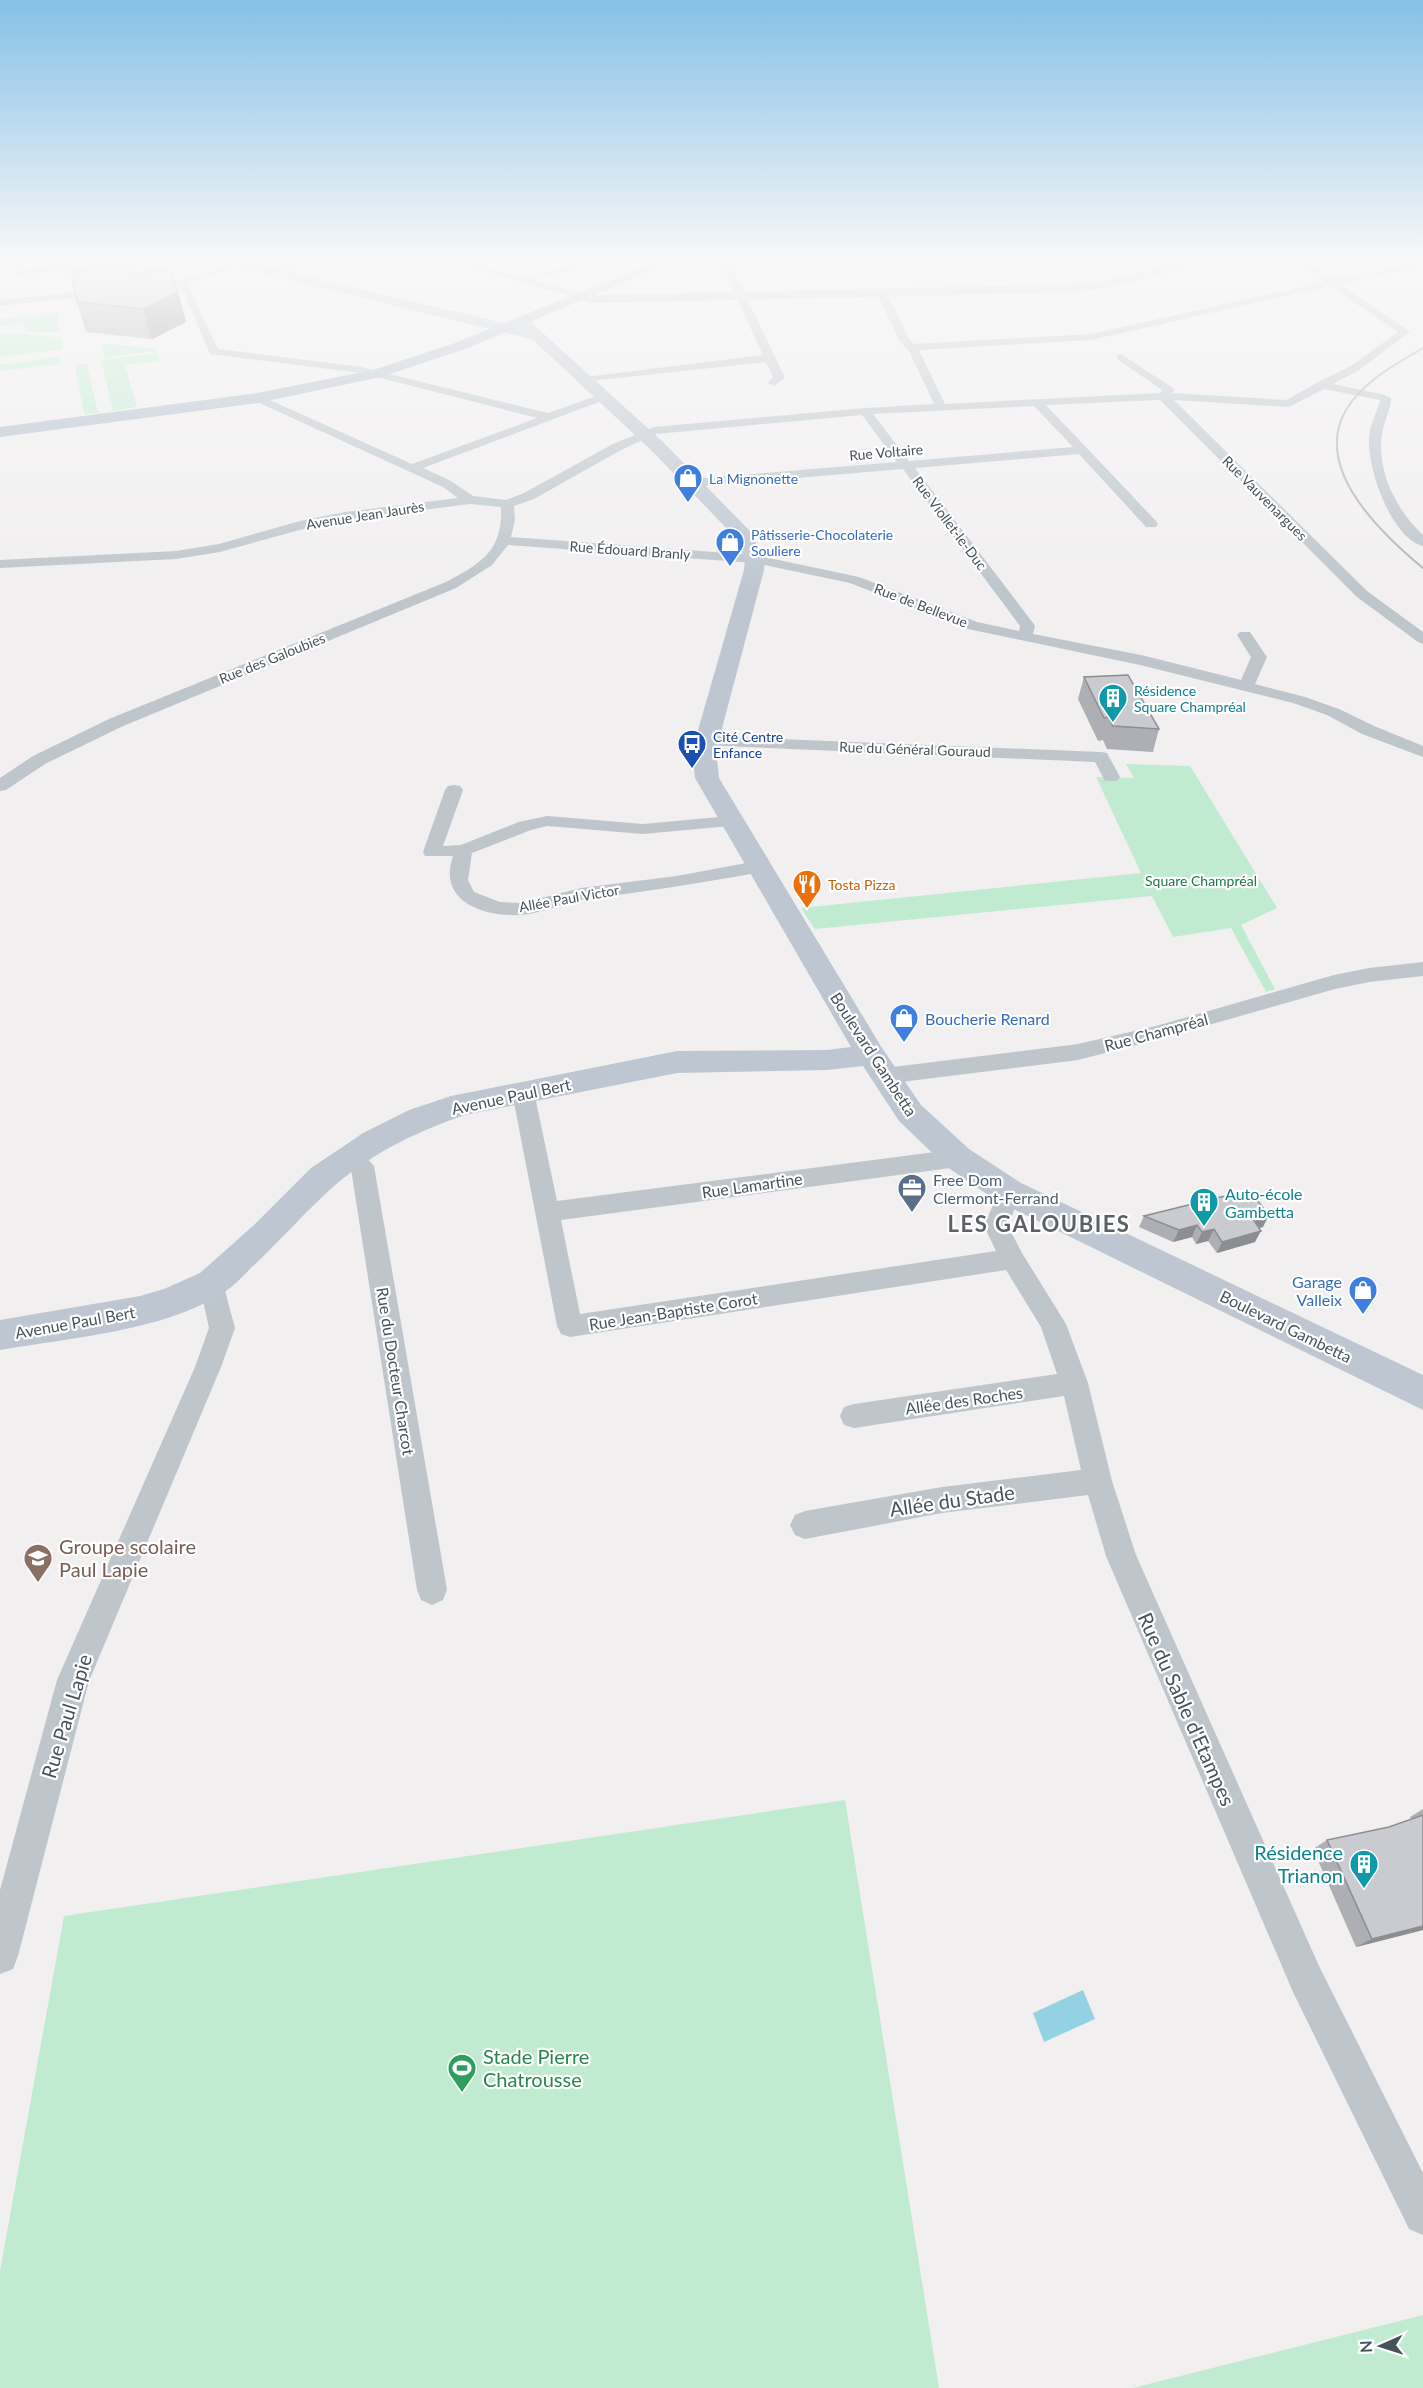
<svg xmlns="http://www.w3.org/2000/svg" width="1423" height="2388" viewBox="0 0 1423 2388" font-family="Lato,sans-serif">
<rect width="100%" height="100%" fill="#f1efef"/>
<path fill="#c1ebd1" d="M 58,312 L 59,332 L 26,332 L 24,323 L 0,326 L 0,319 Z
M 17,333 L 62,338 L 63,349 L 0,357 L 0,335 Z
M 101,343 L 155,349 L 156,351 L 104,358 Z
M 157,353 L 160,361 L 125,365 L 137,407 L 113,411 L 101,360 Z
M 60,357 L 60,364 L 0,371 L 0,365 Z
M 87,364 L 98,413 L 84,414 L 75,365 Z
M 1126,764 L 1190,766 L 1277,908 L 1241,925 L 1275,989 L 1266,992 L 1231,928 L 1173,937 L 1152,896 L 815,929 L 801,908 L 1141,873 L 1096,777 L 1134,778 Z
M 845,1800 L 939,2388 L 0,2388 L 0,2271 L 64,1916 Z
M 1423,2315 L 1423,2388 L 1133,2388 Z"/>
<path fill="#92d2e3" d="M 1083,1990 L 1095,2019 L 1044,2042 L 1033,2013 Z"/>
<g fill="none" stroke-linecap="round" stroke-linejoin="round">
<path fill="#bec6cc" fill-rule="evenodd" d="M 11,258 L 21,258 L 22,270 L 68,264 L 73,267 L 68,270 L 18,276 L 13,273 Z
M 258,258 L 273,258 L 187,283 L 218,349 L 361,367 L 548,413 L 599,395 L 607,395 L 607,399 L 423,468 L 451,481 L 473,496 L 506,500 L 524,493 L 613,444 L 654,427 L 865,408 L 934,404 L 909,351 L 899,340 L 877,293 L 879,291 L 887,293 L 909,339 L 914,344 L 1091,334 L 1324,282 L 1290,258 L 1301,258 L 1334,280 L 1423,261 L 1423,267 L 1340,284 L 1410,332 L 1359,370 L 1333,384 L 1385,395 L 1391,398 C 1392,408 1383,423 1382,434 C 1376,471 1397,511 1423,535 L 1423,546 C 1391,538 1368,469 1369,440 C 1369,425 1377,414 1380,400 L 1324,389 L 1289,407 L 1174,400 L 1367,591 L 1423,632 L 1423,644 L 1418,642 L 1357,597 L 1160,400 L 1046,405 L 1156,521 L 1158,524 L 1156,527 L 1146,527 L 1079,454 L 915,468 L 1033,623 L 1035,626 L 1033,634 L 1141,655 L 1241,680 L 1251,657 L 1237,635 L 1240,632 L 1250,632 L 1267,657 L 1255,684 L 1305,697 L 1339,709 L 1374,726 L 1423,746 L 1423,757 L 1362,734 L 1327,715 L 1293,703 L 1140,665 L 968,629 L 850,583 L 755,563 L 508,545 L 492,565 L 456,588 L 121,727 L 45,764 L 6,790 L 0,791 L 0,778 L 33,756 L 109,719 L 446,582 C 481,563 503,551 501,507 L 470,504 L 345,520 L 307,528 L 220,552 L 176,559 L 0,568 L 0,560 L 176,551 L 219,544 L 300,521 L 345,512 L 458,498 L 443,487 L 253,400 L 253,396 L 261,396 L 412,464 L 537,418 L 361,373 L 210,354 L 182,288 L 179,285 L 169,288 L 164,285 ZM 1330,286 L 1398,332 L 1351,366 L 1316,383 L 1287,400 L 1172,393 L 1175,390 L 1173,388 L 1121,354 L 1117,355 L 1117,359 L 1162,390 L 1160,393 L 945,404 L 919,350 L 1091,340 ZM 1034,406 L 1073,447 L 909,461 L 873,414 ZM 862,415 L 897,462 L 692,479 L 686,483 L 692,487 L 903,469 L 1020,626 L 1019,631 L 977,622 L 859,577 L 755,555 L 511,537 L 515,520 L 514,506 L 534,499 L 621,450 L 656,434 Z
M 327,258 L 347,258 L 267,274 L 262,271 L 267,268 Z
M 435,258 L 450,258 L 520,277 L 613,258 L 631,258 L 532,280 L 585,294 L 587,296 L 582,299 Z
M 718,258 L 728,258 L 785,378 L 774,386 L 768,383 L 773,377 L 766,362 L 581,382 L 581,378 L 585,377 L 763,355 Z
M 108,289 L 111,290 L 111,294 L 0,306 L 0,300 Z
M 706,736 L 1101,752 L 1107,753 L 1120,777 L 1117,781 L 1105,781 L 1095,762 L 700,745 L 698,741 L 700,737 Z
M 454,785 L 460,786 L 463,790 L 443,846 L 461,845 L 519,822 L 547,816 L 643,824 L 730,816 L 736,817 L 739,821 L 736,825 L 730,826 L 643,834 L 547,826 L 531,830 L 472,853 L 468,880 L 474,892 L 500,902 L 521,903 L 581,888 L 677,876 L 757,861 L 764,863 L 766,867 L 764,871 L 757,873 C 700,883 643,892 586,899 C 564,902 542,914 519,915 C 483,917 437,901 453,856 L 425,856 L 423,852 L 445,790 L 448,786 Z
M 1423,962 L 1423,976 L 1369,982 L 1335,989 L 1156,1040 L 1078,1060 L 885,1084 L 877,1082 L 874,1076 L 877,1070 L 885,1068 L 1078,1044 L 1156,1026 L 1334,975 L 1369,968 Z
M 523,1084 L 531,1086 L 534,1092 L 557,1201 L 958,1149 L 966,1152 L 970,1158 L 966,1164 L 958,1167 L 561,1220 L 580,1314 L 996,1251 L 984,1226 L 1001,1186 L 1009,1183 L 1017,1186 L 1021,1192 L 1008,1226 L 1022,1253 L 1066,1324 L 1088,1383 L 1112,1481 L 1136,1555 L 1319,1966 L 1423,2173 L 1423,2235 L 1409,2229 L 1293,1992 L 1106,1556 L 1088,1495 L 942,1513 L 805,1539 L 795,1535 L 790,1525 L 795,1515 L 805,1511 L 942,1487 L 1081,1470 L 1064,1396 L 854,1428 L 844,1425 L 840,1416 L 844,1407 L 854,1404 L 1057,1374 L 1041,1327 L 1006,1270 L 570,1337 L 561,1334 L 557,1326 L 512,1092 L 515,1086 Z
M 352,1147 L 360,1150 L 374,1166 L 447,1590 L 443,1600 L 432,1605 L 421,1600 L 417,1590 L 351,1169 L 340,1156 L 344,1150 Z
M 212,1273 L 221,1276 L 235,1328 L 221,1367 L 89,1681 L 18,1956 L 13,1969 L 0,1974 L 0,1890 L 57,1680 L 195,1367 L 209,1328 L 199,1283 L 203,1276 Z"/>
<path fill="#bec7d1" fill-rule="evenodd" d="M 206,258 L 228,258 L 521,327 L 519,325 L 523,315 L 533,315 L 535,318 L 533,324 L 663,442 L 749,530 L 765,559 L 764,570 L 716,751 L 719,778 L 882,1048 L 921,1105 L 969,1149 L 1021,1183 L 1423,1375 L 1423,1410 L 997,1201 L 947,1167 L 899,1121 L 863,1066 L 827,1070 L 677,1073 L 465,1115 C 418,1131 372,1153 334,1186 C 305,1212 279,1242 250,1269 C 242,1277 233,1287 223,1293 C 164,1331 69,1338 0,1350 L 0,1320 L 140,1296 L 164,1289 L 200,1273 L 254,1225 L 311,1168 L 341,1148 L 363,1133 L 409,1110 L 451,1096 L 677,1051 L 827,1050 L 851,1047 L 695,778 L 692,751 L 744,570 L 745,559 L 734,536 L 651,450 L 532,339 L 212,262 Z
M 1200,258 L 1222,258 L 1220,261 L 1105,288 L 1077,292 L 607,303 L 588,303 L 575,296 L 582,292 L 590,295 L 607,295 L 1077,284 L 1105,280 Z"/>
<path fill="#b1becb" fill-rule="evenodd" d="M 665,258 L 682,258 L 465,349 L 381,377 L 257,403 L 0,437 L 0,427 L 257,393 L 373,370 L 455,343 Z"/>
<path stroke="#b1b4b8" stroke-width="2" d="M 1423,348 C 1398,363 1371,377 1353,400 C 1304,461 1378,531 1423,568"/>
</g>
<path fill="#adafb4" d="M 133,273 L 178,292 L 186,322 L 152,339 L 86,332 L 77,302 Z
M 1084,677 L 1159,729 L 1153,752 L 1107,749 L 1103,740 L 1098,741 L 1078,699 Z
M 1144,1216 L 1263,1227 L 1259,1228 L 1255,1242 L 1217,1253 L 1208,1241 L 1196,1244 L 1192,1237 L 1173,1242 L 1139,1227 Z
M 1423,1809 L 1423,1930 L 1356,1947 L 1313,1849 L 1327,1840 L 1389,1827 L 1411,1819 L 1410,1817 Z"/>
<path fill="#8d8e92" d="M 178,292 L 186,322 L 152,339 L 143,309 Z
M 1269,1215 L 1263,1227 L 1247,1231 L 1253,1219 Z
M 1197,1225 L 1192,1237 L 1173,1242 L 1179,1230 Z
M 1214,1229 L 1208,1241 L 1196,1244 L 1202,1232 Z
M 1261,1231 L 1255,1242 L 1217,1253 L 1222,1242 Z
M 1423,1926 L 1423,1930 L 1356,1947 L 1372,1939 Z"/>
<path fill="#c9cbd1" stroke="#8d8e92" stroke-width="1.5" d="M 130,264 L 133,273 L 170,269 L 178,292 L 143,309 L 77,302 L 71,270 Z
M 1128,675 L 1159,729 L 1113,726 L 1109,717 L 1104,718 L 1084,677 Z
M 1249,1190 L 1269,1215 L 1253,1219 L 1261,1231 L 1222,1242 L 1214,1229 L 1202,1232 L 1197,1225 L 1179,1230 L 1144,1216 Z
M 1423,1815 L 1423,1926 L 1372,1939 L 1327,1840 L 1389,1827 Z"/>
<linearGradient id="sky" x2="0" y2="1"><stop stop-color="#85c0e6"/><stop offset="0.44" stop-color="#f9f8f8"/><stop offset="1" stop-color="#f9f8f8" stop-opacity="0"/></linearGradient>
<rect width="1423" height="592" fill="url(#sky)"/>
<defs>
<g id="shop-pin" transform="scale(1.5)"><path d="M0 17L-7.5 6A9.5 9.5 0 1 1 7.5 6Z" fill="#3f7fe0" stroke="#fff"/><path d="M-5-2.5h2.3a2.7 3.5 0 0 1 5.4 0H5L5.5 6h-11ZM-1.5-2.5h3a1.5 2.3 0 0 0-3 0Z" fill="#fff"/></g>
<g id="building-pin" transform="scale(1.5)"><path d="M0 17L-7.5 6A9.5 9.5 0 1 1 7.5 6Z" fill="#0f9aa8" stroke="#fff"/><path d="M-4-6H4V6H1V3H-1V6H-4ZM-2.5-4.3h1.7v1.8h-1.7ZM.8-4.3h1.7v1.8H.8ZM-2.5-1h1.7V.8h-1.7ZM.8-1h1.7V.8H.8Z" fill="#fff"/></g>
<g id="bus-pin" transform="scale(1.5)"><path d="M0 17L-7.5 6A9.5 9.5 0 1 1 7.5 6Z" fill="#1a4fb4" stroke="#fff"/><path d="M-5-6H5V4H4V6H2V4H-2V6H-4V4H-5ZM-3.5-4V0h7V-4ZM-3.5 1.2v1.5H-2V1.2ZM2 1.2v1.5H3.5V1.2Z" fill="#fff"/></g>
<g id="restaurant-pin" transform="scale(1.5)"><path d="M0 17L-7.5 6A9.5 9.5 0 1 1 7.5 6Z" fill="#e8710a" stroke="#fff"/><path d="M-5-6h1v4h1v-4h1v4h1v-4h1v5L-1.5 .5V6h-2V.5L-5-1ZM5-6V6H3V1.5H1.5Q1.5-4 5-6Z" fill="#fff"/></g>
<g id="office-pin" transform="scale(1.5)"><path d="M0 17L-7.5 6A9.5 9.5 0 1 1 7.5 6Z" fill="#5c6f8a" stroke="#fff"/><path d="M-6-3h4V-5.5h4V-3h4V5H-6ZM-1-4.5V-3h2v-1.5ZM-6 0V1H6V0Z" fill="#fff"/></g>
<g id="school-pin" transform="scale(1.5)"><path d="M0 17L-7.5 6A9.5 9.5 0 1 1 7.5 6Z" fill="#8d6e63" stroke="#fff"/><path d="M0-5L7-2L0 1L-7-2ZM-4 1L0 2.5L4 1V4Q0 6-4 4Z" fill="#fff"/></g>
<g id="stadium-pin" transform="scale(1.5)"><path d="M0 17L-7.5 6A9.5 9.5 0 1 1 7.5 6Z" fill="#2e9e5b" stroke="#fff"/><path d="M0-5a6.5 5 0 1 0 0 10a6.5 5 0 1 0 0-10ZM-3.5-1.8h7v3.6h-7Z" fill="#fff"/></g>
</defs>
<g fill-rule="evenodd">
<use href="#shop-pin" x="688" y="478"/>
<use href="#shop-pin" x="730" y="542"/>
<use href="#building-pin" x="1113" y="698"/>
<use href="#bus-pin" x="692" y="744"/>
<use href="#restaurant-pin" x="807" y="884"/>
<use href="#shop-pin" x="904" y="1018"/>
<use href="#office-pin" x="912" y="1188"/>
<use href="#building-pin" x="1204" y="1202"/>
<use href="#shop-pin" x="1363" y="1290"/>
<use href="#school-pin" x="38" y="1558"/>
<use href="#building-pin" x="1364" y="1864"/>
<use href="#stadium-pin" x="462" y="2068"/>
</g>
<g text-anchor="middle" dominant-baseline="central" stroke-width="4.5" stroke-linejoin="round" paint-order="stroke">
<g font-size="14" fill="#48525a" stroke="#fff">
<text transform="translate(886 452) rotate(-5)">Rue Voltaire</text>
<text transform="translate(1265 498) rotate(45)">Rue Vauvenargues</text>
<text transform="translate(365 515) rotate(-9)">Avenue Jean Jaurès</text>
<text transform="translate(950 523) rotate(53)">Rue Viollet-le-Duc</text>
<text transform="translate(630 550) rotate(4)">Rue Édouard Branly</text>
<text transform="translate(921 605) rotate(21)">Rue de Bellevue</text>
<text transform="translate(272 658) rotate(-22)">Rue des Galoubies</text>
<text transform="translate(915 749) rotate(2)">Rue du Général Gouraud</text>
<text transform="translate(569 898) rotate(-10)">Allée Paul Victor</text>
</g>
<g font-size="14" fill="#366cbe" stroke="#fff" text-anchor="start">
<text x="709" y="478">La Mignonette</text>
<text x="751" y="534">Pâtisserie-Chocolaterie<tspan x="751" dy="16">Souliere</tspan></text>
</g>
<g font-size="14" fill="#0d838f" stroke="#fff" text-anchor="start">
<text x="1134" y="690">Résidence<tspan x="1134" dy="16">Square Champréal</tspan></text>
</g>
<g font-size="14" fill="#164399" stroke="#fff" text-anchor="start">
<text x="713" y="736">Cité Centre<tspan x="713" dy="16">Enfance</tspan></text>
</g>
<g font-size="14" fill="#20754a" stroke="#fff">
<text x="1201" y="880">Square Champréal</text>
</g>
<g font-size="14" fill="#c56008" stroke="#fff" text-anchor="start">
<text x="828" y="884">Tosta Pizza</text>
</g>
<g font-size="16" fill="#366cbe" stroke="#fff" text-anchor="start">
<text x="925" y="1018">Boucherie Renard</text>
<text x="1342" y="1281" text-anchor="end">Garage<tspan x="1342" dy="18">Valleix</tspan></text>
</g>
<g font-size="16" fill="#48525a" stroke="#fff">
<text transform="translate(1156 1032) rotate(-15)">Rue Champréal</text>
<text transform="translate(874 1054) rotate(57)">Boulevard Gambetta</text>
<text transform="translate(511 1096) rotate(-12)">Avenue Paul Bert</text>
<text transform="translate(752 1185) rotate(-8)">Rue Lamartine</text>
<text transform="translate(673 1311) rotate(-9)">Rue Jean-Baptiste Corot</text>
<text transform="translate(75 1322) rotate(-10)">Avenue Paul Bert</text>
<text transform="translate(1286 1326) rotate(26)">Boulevard Gambetta</text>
<text transform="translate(396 1371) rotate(81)">Rue du Docteur Charcot</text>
<text transform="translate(964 1400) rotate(-8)">Allée des Roches</text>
</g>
<g font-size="16" fill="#4e5e75" stroke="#fff" text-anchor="start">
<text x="933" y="1179">Free Dom<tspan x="933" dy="18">Clermont-Ferrand</tspan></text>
</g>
<g font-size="16" fill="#0d838f" stroke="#fff" text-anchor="start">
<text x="1225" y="1193">Auto-école<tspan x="1225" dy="18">Gambetta</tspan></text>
</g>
<g font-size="20" fill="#48525a" stroke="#fff">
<text transform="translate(952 1500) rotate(-8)">Allée du Stade</text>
<text transform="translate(1187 1709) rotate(66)">Rue du Sable d'Etampes</text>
<text transform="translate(66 1716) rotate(-73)">Rue Paul Lapie</text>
</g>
<g font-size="20" fill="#785e54" stroke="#fff" text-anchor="start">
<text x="59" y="1546">Groupe scolaire<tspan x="59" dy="23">Paul Lapie</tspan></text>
</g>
<g font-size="20" fill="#0d838f" stroke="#fff" text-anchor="end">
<text x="1343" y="1852">Résidence<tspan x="1343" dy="23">Trianon</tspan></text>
</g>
<g font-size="20" fill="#27864d" stroke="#fff" text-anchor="start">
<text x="483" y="2056">Stade Pierre<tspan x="483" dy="23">Chatrousse</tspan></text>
</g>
<g font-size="22" font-weight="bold" letter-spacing="1.5" fill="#5c5f63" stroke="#fff">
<text x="1039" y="1223">LES GALOUBIES</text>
</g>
</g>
<g transform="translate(1381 2346) rotate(267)" stroke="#ffffff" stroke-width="4.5" paint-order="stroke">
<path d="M0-4.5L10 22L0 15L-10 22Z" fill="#48525a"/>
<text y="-9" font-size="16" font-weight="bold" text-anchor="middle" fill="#48525a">N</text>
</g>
</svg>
